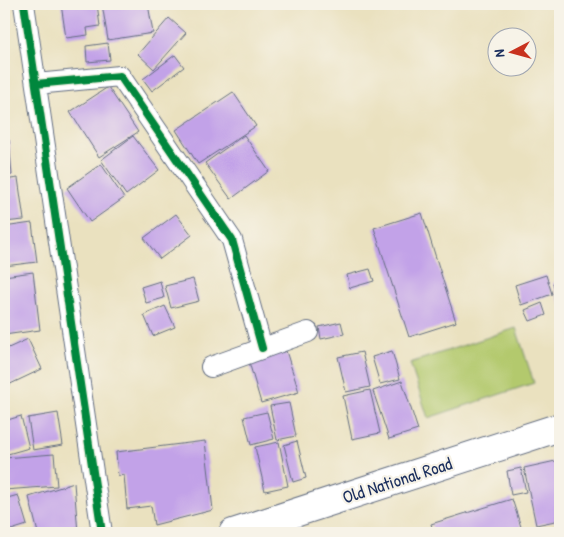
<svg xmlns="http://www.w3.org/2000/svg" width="564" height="537" viewBox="0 0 564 537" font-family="'Patrick Hand',sans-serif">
<rect width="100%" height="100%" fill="#f7f3e8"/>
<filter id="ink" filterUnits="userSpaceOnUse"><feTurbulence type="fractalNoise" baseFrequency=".02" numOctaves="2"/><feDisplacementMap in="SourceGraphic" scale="10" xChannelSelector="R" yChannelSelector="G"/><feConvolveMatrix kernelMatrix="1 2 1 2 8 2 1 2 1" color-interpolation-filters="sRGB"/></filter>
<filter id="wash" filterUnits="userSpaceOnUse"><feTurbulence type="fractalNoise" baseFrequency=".0096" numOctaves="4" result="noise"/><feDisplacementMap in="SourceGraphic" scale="20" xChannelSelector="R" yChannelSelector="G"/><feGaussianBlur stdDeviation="1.12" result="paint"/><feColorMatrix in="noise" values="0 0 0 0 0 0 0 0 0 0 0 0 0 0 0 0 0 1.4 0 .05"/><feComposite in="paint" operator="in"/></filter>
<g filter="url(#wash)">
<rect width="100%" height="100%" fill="#eae1bf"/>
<path fill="#b3c96d" stroke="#677c66" d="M 516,328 L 534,383 L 428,418 L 410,363 Z"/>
<g id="blocks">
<path fill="#c2a2e8" d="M 61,4 L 97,4 L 100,26 L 87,28 L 88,35 L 66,38 Z
M 102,4 L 148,4 L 153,33 L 108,40 Z
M 169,18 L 186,33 L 154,69 L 138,54 Z
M 108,43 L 110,60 L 87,62 L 86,46 Z
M 175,55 L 184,67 L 152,91 L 143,79 Z
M 108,87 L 138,132 L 99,157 L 70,112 Z
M 233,92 L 256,126 L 198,164 L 176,130 Z
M 244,135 L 269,171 L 231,199 L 205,163 Z
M 133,136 L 159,170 L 126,195 L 101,160 Z
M 9,140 L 12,175 L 4,176 L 4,141 Z
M 101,164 L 124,198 L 90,222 L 67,188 Z
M 18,178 L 24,220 L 4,222 L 4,180 Z
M 422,213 L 456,322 L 409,337 L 374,228 Z
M 176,214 L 192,235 L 160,259 L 144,238 Z
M 32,223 L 37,262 L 4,266 L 4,227 Z
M 370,269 L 374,281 L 350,288 L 347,275 Z
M 33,272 L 40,330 L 4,335 L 4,276 Z
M 546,275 L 552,294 L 521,305 L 515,285 Z
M 193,279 L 199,301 L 171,308 L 165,286 Z
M 560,280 L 560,304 L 553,283 Z
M 160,281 L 164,298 L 146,303 L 141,287 Z
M 542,303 L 546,315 L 530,321 L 525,310 Z
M 165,306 L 175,327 L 153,336 L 144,315 Z
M 341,322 L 344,334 L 321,339 L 319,327 Z
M 28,339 L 42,369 L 4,387 L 4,350 Z
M 286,351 L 299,392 L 261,403 L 249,362 Z
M 392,351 L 400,379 L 380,384 L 372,357 Z
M 362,352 L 370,387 L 346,392 L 338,357 Z
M 402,381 L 418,430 L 389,439 L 373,391 Z
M 370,390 L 380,433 L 352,439 L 343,396 Z
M 289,403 L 296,436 L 277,440 L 270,406 Z
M 267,412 L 274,439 L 251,445 L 244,417 Z
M 58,413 L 63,445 L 33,450 L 28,418 Z
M 21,416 L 29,448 L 4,455 L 4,421 Z
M 205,441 L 213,510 L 154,525 L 151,506 L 127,509 L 124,475 L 118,476 L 116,452 Z
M 297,441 L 306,478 L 293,482 L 284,445 Z
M 279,442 L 288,486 L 265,491 L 255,447 Z
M 54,454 L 57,486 L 4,490 L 4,458 Z
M 560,460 L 560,520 L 536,525 L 524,468 Z
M 521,468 L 526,492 L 511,495 L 507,471 Z
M 74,483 L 78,533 L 38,533 L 29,497 Z
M 18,495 L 27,525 L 8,531 L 4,518 L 4,499 Z
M 512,499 L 523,533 L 434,533 L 431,524 Z"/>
</g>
</g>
<g filter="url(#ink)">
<use href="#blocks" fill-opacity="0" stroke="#636d80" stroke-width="1"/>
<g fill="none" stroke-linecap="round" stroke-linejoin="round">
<g stroke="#636d80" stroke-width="22">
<path id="minor" d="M 24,4 L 102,533
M 36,84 L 120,76 L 232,240 L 262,348
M 211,367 L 308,332"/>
</g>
<g stroke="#636d80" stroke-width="30">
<path id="secondary" d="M 233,533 L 560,427"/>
</g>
<use href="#minor" stroke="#fff" stroke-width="20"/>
<use href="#secondary" stroke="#fff" stroke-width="28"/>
<g stroke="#f7f3e8" stroke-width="11">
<path id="cycleway" d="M 24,4 L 102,533
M 36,84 L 120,76 L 232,240 L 262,348"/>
</g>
<use href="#cycleway" stroke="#00873e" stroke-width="8"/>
</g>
</g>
<g text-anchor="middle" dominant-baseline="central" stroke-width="4.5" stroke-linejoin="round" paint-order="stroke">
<g font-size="18" fill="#1b2f5e" stroke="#f7f3e8">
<text transform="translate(397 480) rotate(-18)">Old National Road</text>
</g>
</g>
<rect width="564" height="537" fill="none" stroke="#f7f3e8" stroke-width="20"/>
<g transform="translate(512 52) rotate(264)"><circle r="24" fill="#f7f3e8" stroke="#9fa5b1"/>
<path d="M0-4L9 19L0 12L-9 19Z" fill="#c8321e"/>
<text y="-8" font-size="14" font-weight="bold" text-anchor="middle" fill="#1b2f5e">N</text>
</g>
</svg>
